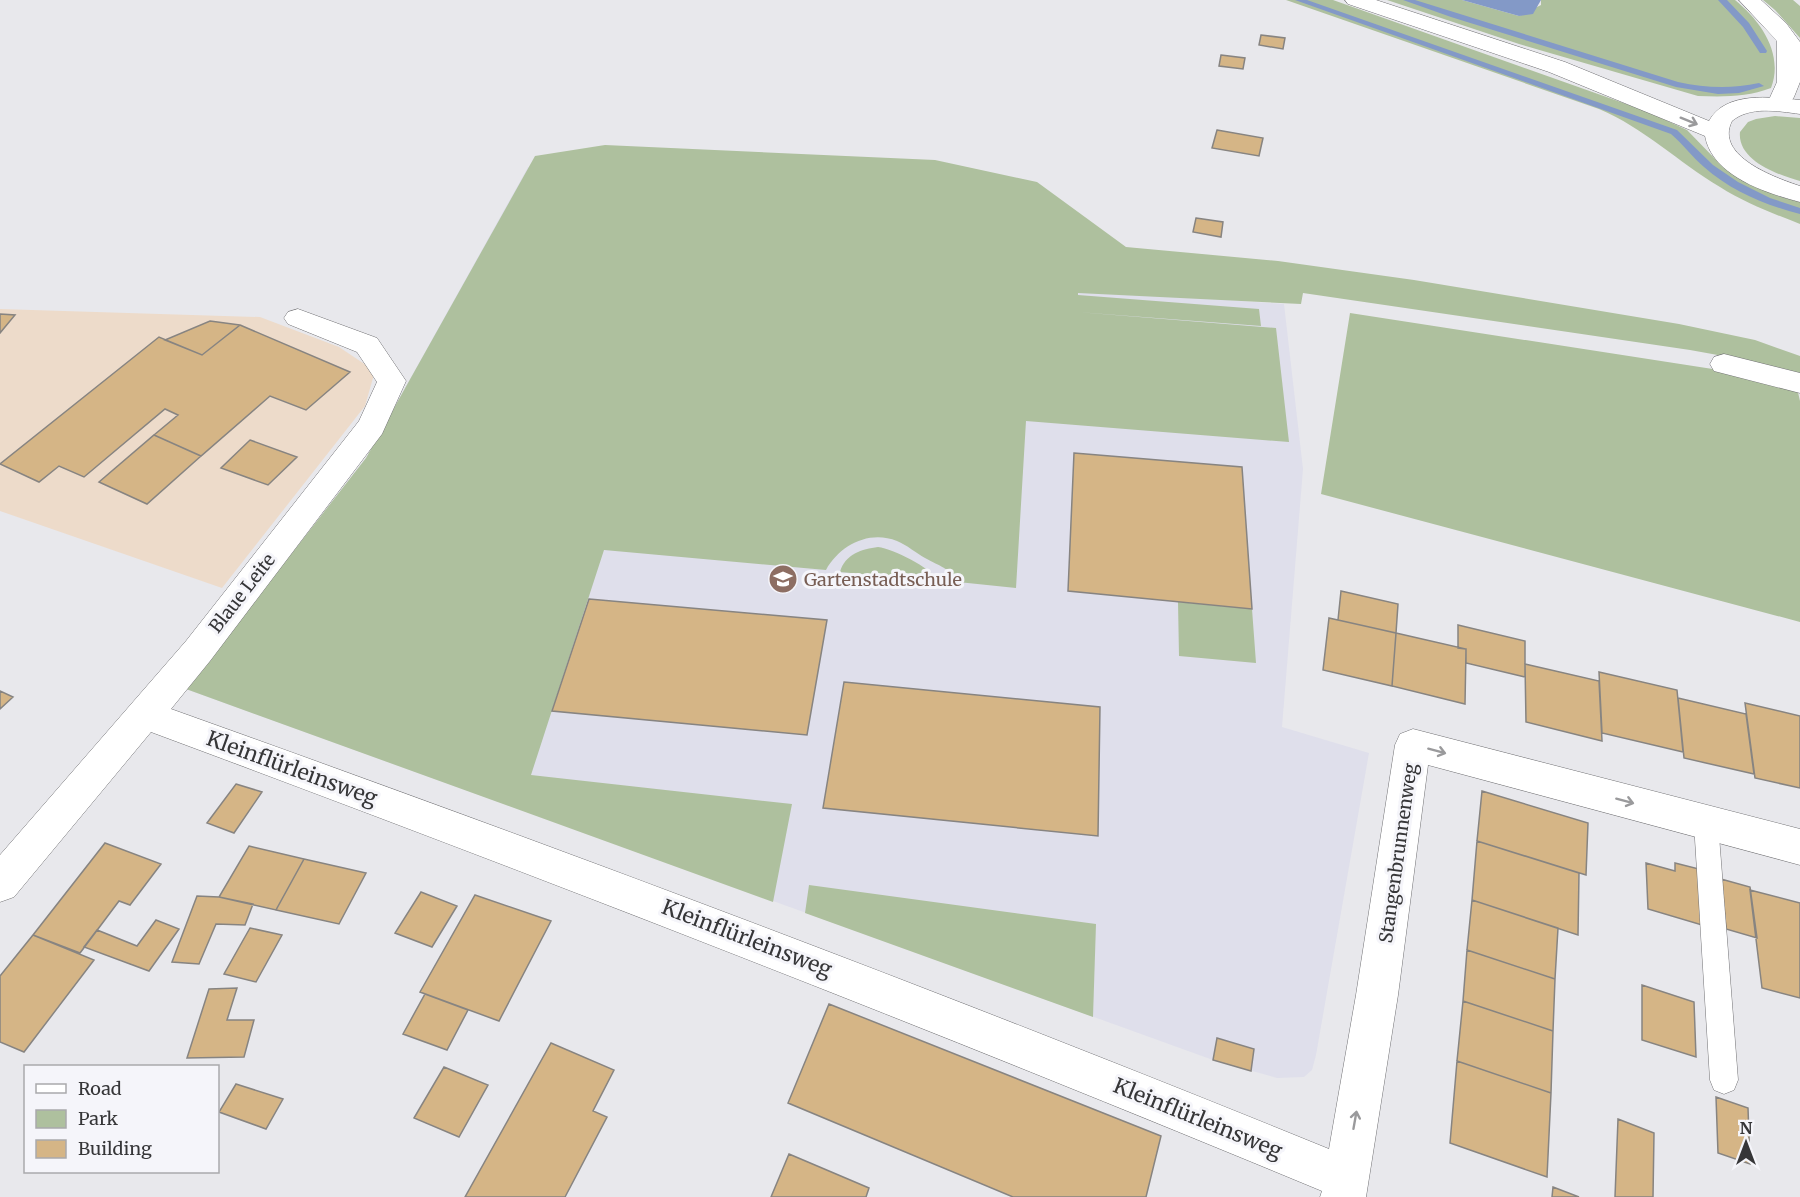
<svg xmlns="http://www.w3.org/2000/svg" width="1800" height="1197" viewBox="0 0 1800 1197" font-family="Merriweather,serif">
<rect width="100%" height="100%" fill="#e8e8ec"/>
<path fill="#eddbca" d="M 0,309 L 260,317 L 339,347 L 375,371 L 365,406 L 222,588 L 0,511 Z"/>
<path fill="#dfdfeb" d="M 528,167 L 1118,292 L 1284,304 L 1303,469 L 1282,727 L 1369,753 L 1316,1055 L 1312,1070 L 1304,1077 L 1277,1078 L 1213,1060 L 186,689 L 366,458 Z"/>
<path fill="#aec09e" d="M 1286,0 L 1333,0 L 1646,111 L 1687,130 L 1722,166 L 1745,181 L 1778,196 L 1800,202 L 1800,224 C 1772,213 1745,203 1720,187 C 1678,162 1644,128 1599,109 Z
M 1387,0 L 1462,0 L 1519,16 L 1541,5 L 1541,0 L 1735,0 C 1761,21 1784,54 1771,88 C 1747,97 1724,97 1698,96 L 1519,44 Z
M 1763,0 L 1793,0 L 1800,6 L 1800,38 L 1775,10 Z
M 1775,116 L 1800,118 L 1800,181 C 1778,175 1737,160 1740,132 L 1748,122 L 1756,119 Z
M 605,145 L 935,160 L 1037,182 L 1126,247 L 1278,261 L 1414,280 L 1679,324 L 1755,340 L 1800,356 L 1800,373 L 1751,361 L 1690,350 L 1303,293 L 1301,304 L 1078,293 L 1078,295 L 1259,309 L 1261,326 L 1077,312 L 1276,328 L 1289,442 L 1026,421 L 1016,588 L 958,582 C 948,567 941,567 925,558 C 916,553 907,545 897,541 C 869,530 840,545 826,570 L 604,550 L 531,775 L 792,804 L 773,902 L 186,689 L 366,458 L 535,156 Z
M 1350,313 L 1732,372 L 1797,388 L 1800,401 L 1800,622 L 1321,494 Z
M 878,547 C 894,549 929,567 939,581 L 840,572 C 845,554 862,549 878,547 Z
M 1178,602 L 1252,609 L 1256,663 L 1179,656 Z
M 809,885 L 1096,924 L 1093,1017 L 805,913 Z"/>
<path fill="#8399c7" d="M 1462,0 L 1541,0 L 1533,14 L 1519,16 Z"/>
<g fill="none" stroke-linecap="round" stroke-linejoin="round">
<path fill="#8399c7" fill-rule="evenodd" d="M 1295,0 L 1307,0 L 1677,130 L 1713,165 L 1738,182 L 1770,198 L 1800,208 L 1800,214 C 1765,205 1731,191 1704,167 C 1692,157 1683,144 1671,134 Z
M 1403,0 L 1415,0 L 1678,82 C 1706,88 1731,89 1759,83 L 1764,86 L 1739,93 L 1718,94 L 1676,87 L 1451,17 Z
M 1718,0 L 1727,0 L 1749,23 L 1767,51 L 1766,53 L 1760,53 L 1743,27 Z"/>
</g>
<path fill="#d5b586" stroke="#878481" stroke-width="1.5" d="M 1261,35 L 1285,38 L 1283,49 L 1259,45 Z
M 1221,55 L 1245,58 L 1243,69 L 1219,66 Z
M 1217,130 L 1263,138 L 1259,156 L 1212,148 Z
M 1196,218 L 1223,222 L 1221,237 L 1193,232 Z
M 0,314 L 15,315 L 0,333 Z
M 210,321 L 240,325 L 202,355 L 165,340 Z
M 240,325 L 350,372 L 306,410 L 270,396 L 201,456 L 154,435 L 178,415 L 165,409 L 84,477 L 59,466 L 39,482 L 0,464 L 159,337 L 202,355 Z
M 154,435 L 201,456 L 147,504 L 99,482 Z
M 250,440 L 297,457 L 268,485 L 221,468 Z
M 1074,453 L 1242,467 L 1252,609 L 1068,591 Z
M 1341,591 L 1398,604 L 1396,633 L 1338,620 Z
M 589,599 L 827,620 L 807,735 L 552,711 Z
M 1329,618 L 1396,633 L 1392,686 L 1323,670 Z
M 1458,625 L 1525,641 L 1525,677 L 1466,663 L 1466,649 L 1458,648 Z
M 1396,633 L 1466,649 L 1465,704 L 1392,686 Z
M 1525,664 L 1599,681 L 1602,741 L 1526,722 Z
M 1599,672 L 1677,690 L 1683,752 L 1602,733 Z
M 844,682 L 1100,707 L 1098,836 L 823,808 Z
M 0,691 L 13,697 L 0,709 Z
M 1678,698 L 1746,714 L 1754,774 L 1684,758 Z
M 1745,703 L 1800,716 L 1800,788 L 1755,778 Z
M 236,784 L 262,792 L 234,833 L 207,823 Z
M 1482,791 L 1588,823 L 1586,875 L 1477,841 Z
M 1477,841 L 1579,873 L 1578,935 L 1472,900 Z
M 105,843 L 161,864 L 130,905 L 119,901 L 80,953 L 33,935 Z
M 249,846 L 304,859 L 276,910 L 219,897 Z
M 304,859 L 366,873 L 339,924 L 276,910 Z
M 1646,863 L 1675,871 L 1675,863 L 1699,869 L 1702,925 L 1648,909 Z
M 1721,879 L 1750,887 L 1757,938 L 1726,929 Z
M 1750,890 L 1800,903 L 1800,998 L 1762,988 Z
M 421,892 L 457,906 L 432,947 L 395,933 Z
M 475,895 L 551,921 L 499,1021 L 420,992 Z
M 197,896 L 219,897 L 253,904 L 245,925 L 216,924 L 199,964 L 172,962 Z
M 1472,900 L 1558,928 L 1555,979 L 1467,950 Z
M 156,920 L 179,929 L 149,971 L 84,947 L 97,930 L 137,946 Z
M 250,928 L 282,935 L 256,982 L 224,974 Z
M 33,935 L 94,960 L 24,1052 L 0,1042 L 0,976 Z
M 1467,950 L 1555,979 L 1553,1031 L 1463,1001 Z
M 1642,985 L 1694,1002 L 1696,1057 L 1642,1040 Z
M 237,988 L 227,1020 L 254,1020 L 244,1057 L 187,1058 L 209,989 Z
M 425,994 L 468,1010 L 447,1050 L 403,1034 Z
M 1463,1001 L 1553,1031 L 1551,1093 L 1457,1061 Z
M 829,1004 L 1161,1136 L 1146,1197 L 1013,1197 L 788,1103 Z
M 1217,1038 L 1254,1049 L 1251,1071 L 1213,1060 Z
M 551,1043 L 614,1070 L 593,1111 L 607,1117 L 565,1197 L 465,1197 Z
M 1457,1061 L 1551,1093 L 1547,1177 L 1450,1143 Z
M 444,1067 L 488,1085 L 459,1137 L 414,1118 Z
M 236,1084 L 283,1099 L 266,1129 L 219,1112 Z
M 1716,1097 L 1748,1108 L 1750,1164 L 1718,1153 Z
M 1618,1119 L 1654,1133 L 1653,1197 L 1615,1197 Z
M 789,1154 L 869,1188 L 866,1197 L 771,1197 Z
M 1553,1187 L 1579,1197 L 1552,1197 Z"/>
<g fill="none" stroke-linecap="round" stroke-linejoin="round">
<g stroke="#717174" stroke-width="1">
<path id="service" d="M 1706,812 L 1714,815 L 1718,823 L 1738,1080 L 1734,1090 L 1724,1094 L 1714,1090 L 1710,1080 L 1694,823 L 1698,815 Z"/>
</g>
<g stroke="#717174" stroke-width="1">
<path id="minor" d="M 1739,0 L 1761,0 L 1786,23 L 1800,42 L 1800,82 L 1794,97 L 1786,109 L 1778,111 L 1770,109 L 1767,104 L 1777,82 L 1777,41 Z
M 298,309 L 377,338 L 406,381 L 382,434 L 210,661 L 171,709 C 560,848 946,993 1329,1149 L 1356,995 L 1395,745 L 1400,734 L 1413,729 L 1800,829 L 1800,865 L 1428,765 L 1398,995 L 1366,1197 L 1320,1197 L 1322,1191 C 934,1030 544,878 151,732 L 14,897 L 0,902 L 0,855 L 186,641 L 359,421 L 377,382 L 357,352 L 288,324 L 284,318 L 288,312 Z
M 1724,354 L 1800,373 L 1800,393 L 1714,371 L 1710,364 L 1714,357 Z"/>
</g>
<g stroke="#717174" stroke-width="1">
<path id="primary" d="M 1345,0 L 1376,0 L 1565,62 L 1709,121 C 1725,91 1771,97 1800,100 L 1800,114 C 1777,111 1750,106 1732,121 C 1714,156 1776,178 1800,186 L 1800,202 C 1766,193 1712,176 1705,136 L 1549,72 L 1348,4 Z"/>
</g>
<use href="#service" fill="#fff" fill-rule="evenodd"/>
<use href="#minor" fill="#fff" fill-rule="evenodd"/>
<use href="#primary" fill="#fff" fill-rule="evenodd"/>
</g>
<defs><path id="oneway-shaft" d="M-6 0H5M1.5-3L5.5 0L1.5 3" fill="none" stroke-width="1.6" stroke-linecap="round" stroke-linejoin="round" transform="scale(1.5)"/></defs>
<g stroke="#9a9a9c">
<use href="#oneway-shaft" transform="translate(1689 121) rotate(22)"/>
<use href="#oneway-shaft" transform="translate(1437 751) rotate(15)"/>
<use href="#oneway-shaft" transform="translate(1625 801) rotate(15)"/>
<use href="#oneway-shaft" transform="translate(1355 1120) rotate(-80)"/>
</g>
<defs>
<g id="school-disc" transform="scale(1.5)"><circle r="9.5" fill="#8d6e63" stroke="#f5f5fa"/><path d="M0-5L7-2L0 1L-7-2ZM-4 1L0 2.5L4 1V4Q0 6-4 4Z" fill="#fff"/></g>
</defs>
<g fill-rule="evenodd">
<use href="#school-disc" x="783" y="579"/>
</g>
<g text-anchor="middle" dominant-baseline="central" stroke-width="6" stroke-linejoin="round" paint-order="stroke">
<g font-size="18" fill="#785e54" stroke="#f5f5fa" text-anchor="start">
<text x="804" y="579">Gartenstadtschule</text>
</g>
<g font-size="18" fill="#363638" stroke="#f5f5fa">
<text transform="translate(242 593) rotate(-52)">Blaue Leite</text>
<text transform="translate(1398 853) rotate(-82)">Stangenbrunnenweg</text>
</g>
<g font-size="21" fill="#363638" stroke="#f5f5fa">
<text transform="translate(292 768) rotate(20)">Kleinflürleinsweg</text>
<text transform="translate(747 938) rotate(21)">Kleinflürleinsweg</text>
<text transform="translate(1198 1118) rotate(22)">Kleinflürleinsweg</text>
</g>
</g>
<rect x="24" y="1065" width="195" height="108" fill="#f5f5fa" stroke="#a9a9ac" stroke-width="1.5"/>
<rect x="36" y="1084" width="30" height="9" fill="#ffffff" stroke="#a9a9ac" stroke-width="1.5"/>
<text x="78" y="1095" font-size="18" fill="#363638">Road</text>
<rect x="36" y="1110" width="30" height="18" fill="#aec09e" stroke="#a9a9ac" stroke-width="1.5"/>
<text x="78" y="1125" font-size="18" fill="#363638">Park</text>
<rect x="36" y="1140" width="30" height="18" fill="#d5b586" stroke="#a9a9ac" stroke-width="1.5"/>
<text x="78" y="1155" font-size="18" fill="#363638">Building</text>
<g transform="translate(1746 1143)" stroke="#f5f5fa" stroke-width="4.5" paint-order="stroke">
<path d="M0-4.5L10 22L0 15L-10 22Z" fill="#363638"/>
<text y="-9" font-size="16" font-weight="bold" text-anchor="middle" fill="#363638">N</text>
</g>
</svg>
